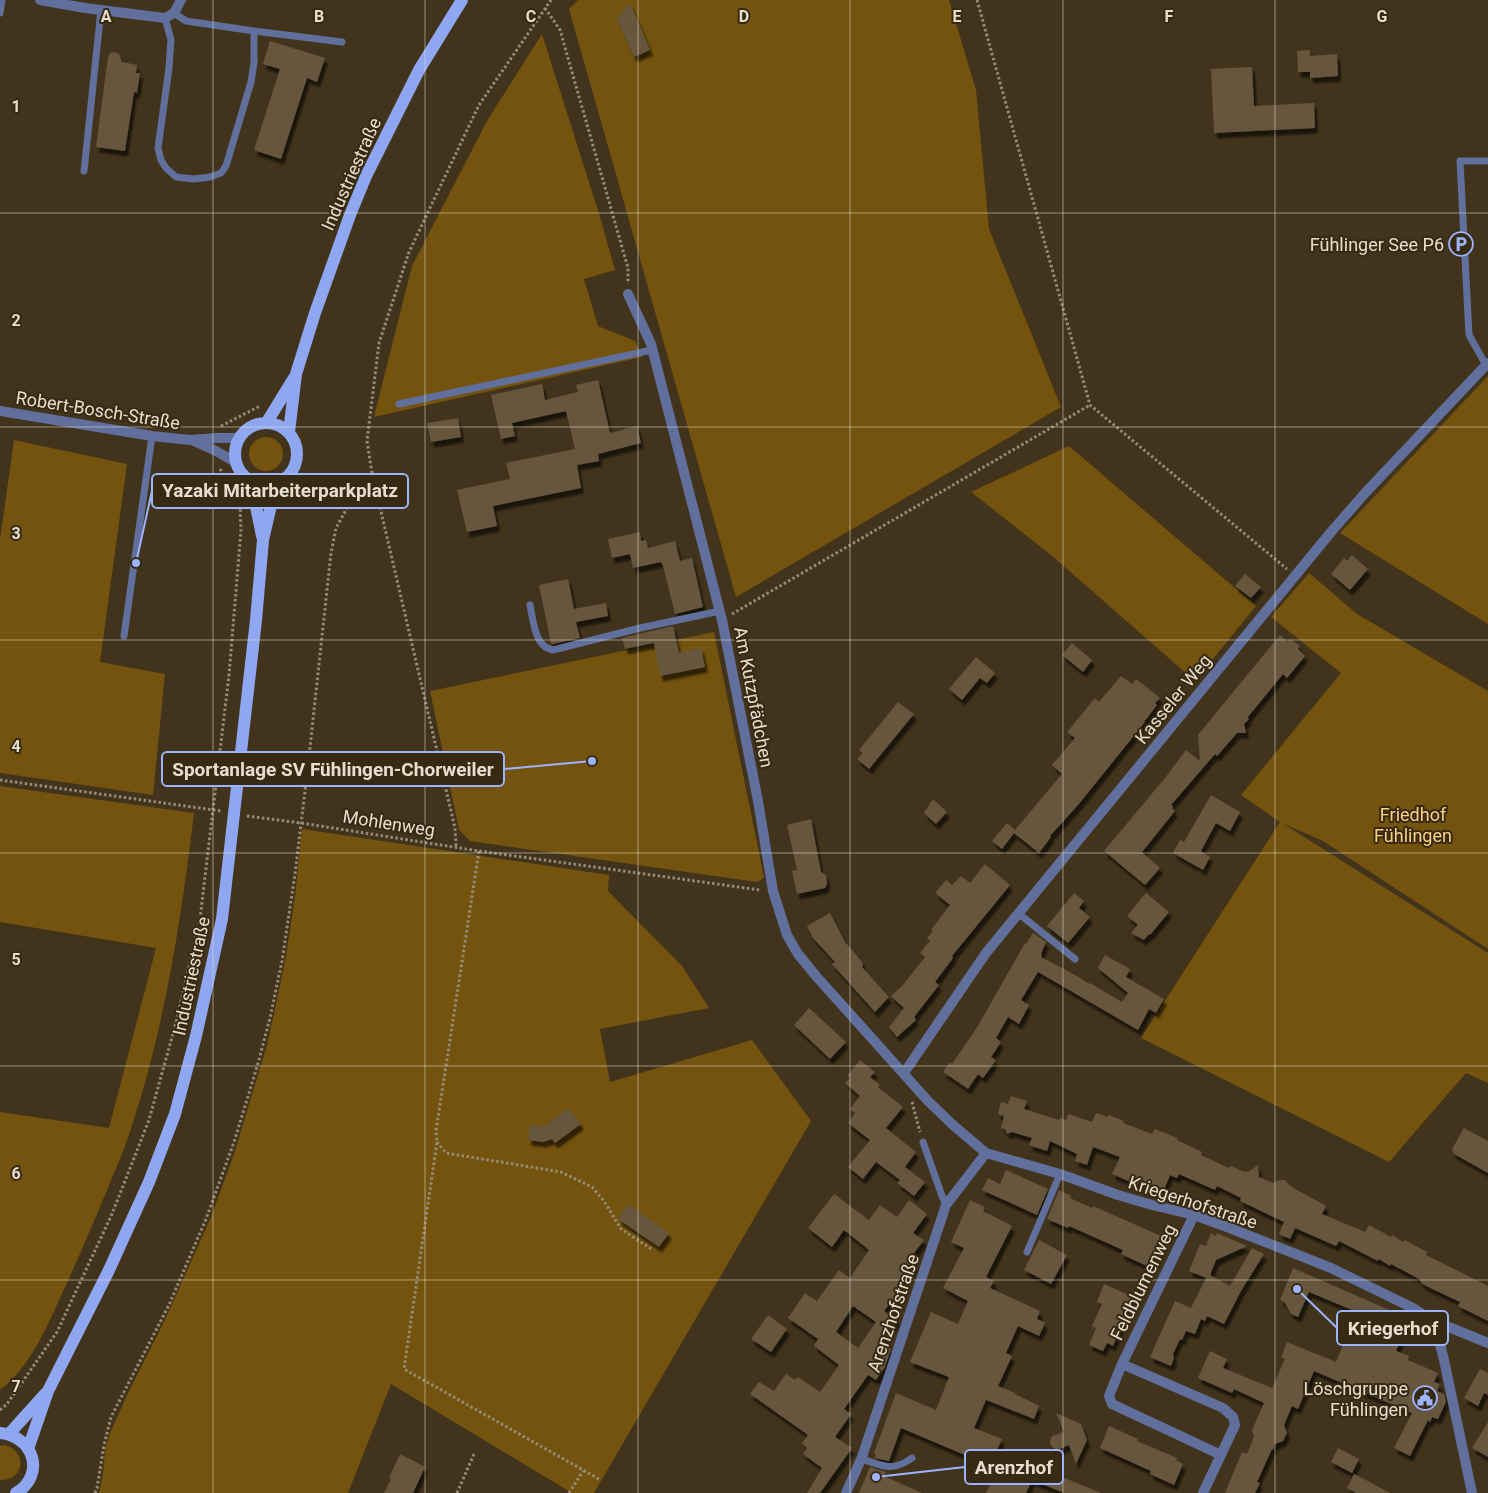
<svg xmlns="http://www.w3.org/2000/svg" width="1488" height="1493" viewBox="0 0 1488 1493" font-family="Roboto,sans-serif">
<defs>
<filter id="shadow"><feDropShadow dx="3" dy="5.5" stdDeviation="1" flood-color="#0009"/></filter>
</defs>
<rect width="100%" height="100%" fill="#42341c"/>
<path fill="#73530d" d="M 578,0 L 949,0 L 976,90 L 989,229 L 1061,407 L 736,597 L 569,9 Z
M 542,34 L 600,217 L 615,270 L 584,279 L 598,326 L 635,341 L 642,357 L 374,417 L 412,266 L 487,121 Z
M 1488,376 L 1488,624 L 1340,533 Z
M249 454a17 17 0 1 1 34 0a17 17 0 1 1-34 0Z
M 14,440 L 127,464 L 100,662 L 165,674 L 153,795 L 0,773 L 0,540 Z
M 1069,446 L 1256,606 L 1195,681 L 1051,555 L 971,492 Z
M 1309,573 L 1357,614 L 1488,691 L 1488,949 L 1323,841 L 1282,823 L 1488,953 L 1488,1083 L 1466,1073 L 1389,1162 L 1141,1038 L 1280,822 L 1241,795 L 1341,673 L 1271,617 Z
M 714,632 L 764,877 L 761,880 L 757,882 L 470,841 L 459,830 L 430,691 Z
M 0,786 L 194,813 C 181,922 164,1031 129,1135 C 123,1153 115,1170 108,1188 C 94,1220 81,1253 66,1285 C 49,1321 33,1365 0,1390 L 0,1112 L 109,1128 L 156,948 L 0,922 Z
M 302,829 L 609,875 L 608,891 L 682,966 L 709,1008 L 600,1029 L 610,1082 L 752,1040 L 811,1121 L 594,1493 L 572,1493 L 391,1384 L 348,1493 L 99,1493 L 103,1474 L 105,1449 L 110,1433 L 130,1389 L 164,1322 L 211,1217 L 234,1154 L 267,1045 L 275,1009 L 286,956 L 295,896 Z
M 4,1445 C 28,1450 25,1481 0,1480 L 0,1446 Z"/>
<path fill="#65563e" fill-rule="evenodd" filter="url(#shadow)" d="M 630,3 L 650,50 L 634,57 L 617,19 Z
M 270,41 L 325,58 L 317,82 L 307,78 L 281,159 L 254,150 L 280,69 L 263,64 Z
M 1310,50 L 1310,56 L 1337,54 L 1338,76 L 1310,78 L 1310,72 L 1298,72 L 1297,51 Z
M 114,52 L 119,54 L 122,62 L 137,65 L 136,73 L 140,73 L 137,93 L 134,92 L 125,151 L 96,147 L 108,57 L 110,53 Z
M 1252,67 L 1254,106 L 1314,103 L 1315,128 L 1214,133 L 1211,69 Z
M 598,380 L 610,433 L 637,426 L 641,443 L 598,454 L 599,461 L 577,465 L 581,488 L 493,506 L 497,526 L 467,532 L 457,490 L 510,479 L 506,463 L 575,449 L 566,411 L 512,423 L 515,436 L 501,439 L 491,395 L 542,384 L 545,400 L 578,392 L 576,385 Z
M 458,418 L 461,437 L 431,442 L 427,423 Z
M 640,532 L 641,541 L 646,540 L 648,548 L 675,541 L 680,561 L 692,558 L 703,607 L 675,614 L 663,566 L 661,562 L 633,568 L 630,554 L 612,558 L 608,539 Z
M 1352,555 L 1368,569 L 1350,590 L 1331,574 L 1344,558 L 1347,561 Z
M 1245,574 L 1261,587 L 1251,598 L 1235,586 Z
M 568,579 L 574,609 L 606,603 L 608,616 L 576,622 L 580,638 L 553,644 L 551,644 L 539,585 Z
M 673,626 L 679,653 L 701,648 L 705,667 L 660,676 L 654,643 L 625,649 L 622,638 Z
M 1280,635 L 1288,642 L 1290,639 L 1300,646 L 1298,649 L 1305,656 L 1287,678 L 1283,674 L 1247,718 L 1249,719 L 1244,724 L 1246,733 L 1237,733 L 1217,756 L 1215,754 L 1171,805 L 1173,806 L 1172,808 L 1175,811 L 1142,852 L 1160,868 L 1145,885 L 1104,851 L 1165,778 L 1186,750 L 1200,761 L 1198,735 Z
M 1072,643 L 1092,660 L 1083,672 L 1062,655 Z
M 976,657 L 995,673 L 987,683 L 980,678 L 962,700 L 949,689 Z
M 1121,676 L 1132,684 L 1136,679 L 1144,685 L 1160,698 L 1155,703 L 1157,705 L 1144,722 L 1145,722 L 1078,805 L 1050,836 L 1051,837 L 1039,853 L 1014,833 L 1002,849 L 992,841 L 1007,823 L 1015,830 L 1062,774 L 1052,765 L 1075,738 L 1067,732 L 1095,698 L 1099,702 Z
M 898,702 L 914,714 L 869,769 L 857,759 L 863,753 L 859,750 Z
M 1211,795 L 1240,812 L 1230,831 L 1216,823 L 1201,851 L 1210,857 L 1203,870 L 1173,853 L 1180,840 L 1184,842 Z
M 933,799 L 947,812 L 936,824 L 924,813 Z
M 811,819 L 821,872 L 826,875 L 827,884 L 825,888 L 797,894 L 792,871 L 797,870 L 787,825 Z
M 985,864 L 1010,885 L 952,956 L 953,958 L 935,982 L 939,985 L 914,1017 L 916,1020 L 897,1037 L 889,1027 L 904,1008 L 891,996 L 903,985 L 925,957 L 920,953 L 930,941 L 927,938 L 933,931 L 931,930 L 950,905 L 935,893 L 946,880 L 952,885 L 961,876 L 970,883 Z
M 1074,893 L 1084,901 L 1079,908 L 1090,917 L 1068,943 L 1047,926 Z
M 1146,893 L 1169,912 L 1150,935 L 1149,934 L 1144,940 L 1131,933 L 1138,925 L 1127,916 Z
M 830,913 L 845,942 L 863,963 L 862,964 L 863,966 L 862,967 L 889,997 L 875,1012 L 832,964 L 835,962 L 813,938 L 807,926 Z
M 1033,933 L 1046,942 L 1041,954 L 1042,954 L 1041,957 L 1077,976 L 1089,984 L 1090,983 L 1122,1002 L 1128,993 L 1098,968 L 1105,955 L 1130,969 L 1126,977 L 1164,999 L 1156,1013 L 1149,1009 L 1138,1030 L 1038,972 L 1021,1000 L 1029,1005 L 1019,1024 L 1008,1017 L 996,1038 L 1001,1042 L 991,1057 L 996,1060 L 983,1078 L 978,1074 L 968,1089 L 943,1072 L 950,1062 L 952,1064 L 978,1026 L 1025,943 L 1026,944 Z
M 809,1008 L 846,1042 L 830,1059 L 794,1025 Z
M 860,1060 L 875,1072 L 870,1077 L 880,1085 L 878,1087 L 903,1107 L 886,1128 L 916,1152 L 905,1167 L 925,1182 L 914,1196 L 897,1183 L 900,1180 L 876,1162 L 863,1179 L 848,1167 L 870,1140 L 848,1123 L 855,1113 L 850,1109 L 860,1096 L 845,1083 L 850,1078 L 847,1076 Z
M 1011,1096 L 1027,1101 L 1024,1109 L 1059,1120 L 1060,1118 L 1066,1120 L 1068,1114 L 1092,1122 L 1096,1113 L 1108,1117 L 1109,1115 L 1124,1121 L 1123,1123 L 1152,1134 L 1155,1129 L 1177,1138 L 1177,1140 L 1202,1152 L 1201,1155 L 1229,1168 L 1231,1166 L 1244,1172 L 1245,1171 L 1248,1172 L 1258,1165 L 1259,1177 L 1273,1183 L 1279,1180 L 1285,1180 L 1290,1186 L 1326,1206 L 1322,1214 L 1365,1232 L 1369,1225 L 1391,1237 L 1392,1235 L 1403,1242 L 1405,1240 L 1427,1252 L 1426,1255 L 1488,1286 L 1488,1321 L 1458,1306 L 1460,1302 L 1426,1286 L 1420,1282 L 1421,1280 L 1391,1264 L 1390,1266 L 1379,1259 L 1378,1261 L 1339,1241 L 1336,1246 L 1295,1228 L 1290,1239 L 1279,1234 L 1284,1222 L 1240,1201 L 1241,1198 L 1217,1186 L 1215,1190 L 1179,1174 L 1177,1178 L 1170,1175 L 1164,1190 L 1140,1180 L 1138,1185 L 1112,1174 L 1120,1157 L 1093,1147 L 1087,1165 L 1075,1161 L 1077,1154 L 1050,1141 L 1047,1151 L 1029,1145 L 1032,1138 L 1012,1132 L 1007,1134 L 1005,1129 L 1001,1128 L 1004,1116 L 998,1114 L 1001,1102 L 1008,1104 Z
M 568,1108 L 581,1124 L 555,1143 L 552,1139 L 543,1142 L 528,1140 L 530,1125 L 543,1127 Z
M 1464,1128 L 1488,1141 L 1488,1173 L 1454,1154 L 1452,1149 Z
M 1006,1170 L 1048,1189 L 1037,1215 L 982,1190 L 988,1178 L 1000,1184 Z
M 1059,1190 L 1071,1196 L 1070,1198 L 1092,1208 L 1093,1206 L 1161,1236 L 1147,1266 L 1121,1254 L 1123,1250 L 1069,1226 L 1068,1228 L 1047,1219 Z
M 834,1194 L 869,1220 L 880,1205 L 897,1217 L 909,1200 L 927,1214 L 913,1233 L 924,1240 L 909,1260 L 915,1266 L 900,1284 L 903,1287 L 884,1311 L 897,1320 L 882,1342 L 891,1349 L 885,1367 L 876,1380 L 868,1375 L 844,1409 L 851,1414 L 835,1437 L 852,1448 L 820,1493 L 807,1493 L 822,1468 L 803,1454 L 807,1448 L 802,1443 L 808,1435 L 750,1394 L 759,1382 L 774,1391 L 786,1374 L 795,1380 L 798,1377 L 820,1392 L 839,1365 L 814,1346 L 818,1339 L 788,1318 L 805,1293 L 817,1301 L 839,1270 L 850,1278 L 869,1250 L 844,1230 L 832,1247 L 808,1228 ZM 853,1306 L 876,1322 L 858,1348 L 836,1332 Z
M 970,1200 L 985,1207 L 983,1211 L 1012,1226 L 986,1277 L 994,1281 L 990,1288 L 1040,1311 L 1037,1319 L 1045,1323 L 1039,1336 L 1018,1326 L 1006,1353 L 1012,1356 L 998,1386 L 1015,1393 L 1015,1394 L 1039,1406 L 1034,1419 L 986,1400 L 974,1428 L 1002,1439 L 997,1450 L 1101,1493 L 1064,1493 L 1032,1480 L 1026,1493 L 986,1493 L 998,1469 L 901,1428 L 889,1461 L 874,1458 L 876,1454 L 874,1453 L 896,1393 L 936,1410 L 949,1377 L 910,1362 L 931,1312 L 958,1324 L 968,1301 L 943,1288 L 964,1248 L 951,1242 Z
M 628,1204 L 669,1233 L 659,1247 L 618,1219 Z
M 1211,1233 L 1216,1236 L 1217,1233 L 1247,1246 L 1216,1260 L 1210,1275 L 1230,1286 L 1252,1248 L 1264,1254 L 1241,1291 L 1224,1324 L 1207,1316 L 1205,1321 L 1201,1319 L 1195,1334 L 1186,1331 L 1182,1340 L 1180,1339 L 1173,1354 L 1174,1358 L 1171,1366 L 1150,1357 L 1175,1301 L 1191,1308 L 1206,1278 L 1189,1271 L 1200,1244 L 1206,1246 Z
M 1039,1240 L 1067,1255 L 1051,1284 L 1024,1270 Z
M 1293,1268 L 1410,1319 L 1396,1351 L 1409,1356 L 1408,1360 L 1438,1373 L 1434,1382 L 1440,1384 L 1437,1391 L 1444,1394 L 1446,1402 L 1438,1419 L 1432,1417 L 1430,1422 L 1428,1420 L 1410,1456 L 1394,1448 L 1412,1413 L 1314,1371 L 1298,1409 L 1292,1406 L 1284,1425 L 1287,1433 L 1283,1441 L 1275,1444 L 1273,1450 L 1272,1449 L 1257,1482 L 1260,1483 L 1255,1493 L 1225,1493 L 1242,1452 L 1247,1454 L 1254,1437 L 1252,1430 L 1264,1403 L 1234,1389 L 1232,1393 L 1198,1378 L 1210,1351 L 1227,1359 L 1223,1368 L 1272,1388 L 1285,1359 L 1281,1357 L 1287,1342 L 1336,1362 L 1357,1312 L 1309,1292 L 1298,1317 L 1291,1314 L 1285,1303 L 1280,1300 Z
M 1104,1284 L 1133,1297 L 1113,1346 L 1107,1343 L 1103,1351 L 1089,1345 L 1096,1328 L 1092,1326 L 1102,1304 L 1097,1302 Z
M 768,1315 L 787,1329 L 771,1352 L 751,1339 Z
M 1480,1369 L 1488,1373 L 1488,1395 L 1484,1393 L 1478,1406 L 1464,1398 Z
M 1056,1413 L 1081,1424 L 1087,1440 L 1076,1464 L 1069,1445 L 1057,1450 L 1052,1447 L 1050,1442 L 1052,1436 L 1064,1432 Z
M 1488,1422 L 1488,1457 L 1472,1448 Z
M 1109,1426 L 1138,1439 L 1137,1441 L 1177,1458 L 1176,1460 L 1183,1464 L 1174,1485 L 1150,1474 L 1151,1471 L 1100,1448 Z
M 1338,1448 L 1359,1459 L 1352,1473 L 1331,1462 Z
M 400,1454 L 425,1467 L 413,1493 L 384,1493 L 391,1479 L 389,1478 Z
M 870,1467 L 886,1472 L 884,1476 L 922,1493 L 859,1493 Z
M 1354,1474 L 1364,1479 L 1390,1493 L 1356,1493 L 1347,1488 Z"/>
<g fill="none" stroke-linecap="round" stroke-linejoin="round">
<path stroke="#978b78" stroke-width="3" stroke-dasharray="2.5 2.5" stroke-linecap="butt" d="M 977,0 L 1090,405 L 1287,569
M 545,8 L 560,30 L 628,268 L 628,284
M 221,426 L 260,406
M 220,469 L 237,494 L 239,499
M 372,473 L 455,828 L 456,847
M 732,614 L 1090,405
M 0,780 L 221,811
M 247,816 L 301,823 L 479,851 L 760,890
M 479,851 L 436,1131 L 437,1142 L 404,1369 L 599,1479
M 912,1102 L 920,1132
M 437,1142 L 446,1153 L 561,1172 L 592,1187 L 604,1201 L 621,1229 L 653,1250
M 0,1410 L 7,1404 L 57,1332 L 112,1214 L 149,1120 L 177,1019 L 200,919 L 229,675 L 241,530 L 240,505
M 95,1493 L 97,1488 L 104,1445 L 111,1417 L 169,1305 L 206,1219 L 234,1142 L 257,1067 L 270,1018 L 282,961 L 295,874 L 308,766 L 331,553 L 336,528 L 363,479 L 372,473 L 367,441 L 379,343 L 409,252 L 479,105 L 551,0
M 457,1493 L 474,1454
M 569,1493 L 583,1471"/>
<path stroke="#606f9c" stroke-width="7" d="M 0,13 L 2,0
M 165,18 L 171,40 L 169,68 L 158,148 L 161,160 L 166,168 L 176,177 L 194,179 L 210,177 L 221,173 L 226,166 L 251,82 L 254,63 L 254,31 L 186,21 L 174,13
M 254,31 L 342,42
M 84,171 L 101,10
M 1486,365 L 1469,335 L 1460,161 L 1488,161
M 399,404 L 652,350
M 530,605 C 533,620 535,648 553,650 L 640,628 L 720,611
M 124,636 L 152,436
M 1018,913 L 1075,959
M 923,1142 L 942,1196 L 946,1205
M 1027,1252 L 1060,1174
M 861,1459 C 883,1465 891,1473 912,1458"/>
<path stroke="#606f9c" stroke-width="10" d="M 40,0 L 85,8 L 165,18 L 174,13 L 181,0
M 628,294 L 651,344 L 722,620 L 758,801 L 773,891 L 787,935 L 798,954 L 816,976 L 928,1101 L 953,1125 L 986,1153 L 1060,1174 L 1118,1195 L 1152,1205 L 1194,1215 L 1227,1227 L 1331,1268 L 1411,1307 L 1434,1321 L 1488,1343
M 0,411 L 152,436 L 190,440 L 217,438 L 238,438
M 194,441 L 216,451 L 235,462
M 904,1073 L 986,953 L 1331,532 L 1366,492 L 1488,363
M 1194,1215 L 1122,1364 L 1223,1408 L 1233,1417 L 1235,1425 L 1203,1493
M 1434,1321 L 1444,1360 L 1472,1493
M 1122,1364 L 1109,1396 L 1112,1404 L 1221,1455
M 846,1493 L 862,1457 L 946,1205 L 986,1153"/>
<path stroke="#8fa7f1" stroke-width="12" d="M 267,422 L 294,378
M235 454a31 31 0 1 1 62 0a31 31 0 1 1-62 0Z
M 289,432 L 296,374 L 315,313 L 350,215 L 366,176 L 419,70 L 462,0
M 251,482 L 262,536
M 0,1433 C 34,1436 46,1475 16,1493
M 9,1434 L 45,1394
M 28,1449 L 48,1391 L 109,1270 L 149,1182 L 175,1114 L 196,1036 L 222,919 L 256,620 L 263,540 L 276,484"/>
</g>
<path fill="none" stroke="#e7ded0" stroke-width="1" stroke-opacity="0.55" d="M 213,0 L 213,1493M 425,0 L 425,1493M 638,0 L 638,1493M 850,0 L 850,1493M 1063,0 L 1063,1493M 1275,0 L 1275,1493M 0,213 L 1488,213M 0,427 L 1488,427M 0,640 L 1488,640M 0,853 L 1488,853M 0,1066 L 1488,1066M 0,1280 L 1488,1280"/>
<defs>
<g id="parking-ring" transform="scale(1.25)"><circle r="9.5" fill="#372a12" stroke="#9cb4fd" stroke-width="1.5"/><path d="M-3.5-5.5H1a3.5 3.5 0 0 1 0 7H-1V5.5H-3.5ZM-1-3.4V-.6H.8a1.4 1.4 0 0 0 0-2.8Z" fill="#9cb4fd"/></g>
<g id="civic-ring" transform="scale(1.25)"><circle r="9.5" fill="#372a12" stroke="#9cb4fd" stroke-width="1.5"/><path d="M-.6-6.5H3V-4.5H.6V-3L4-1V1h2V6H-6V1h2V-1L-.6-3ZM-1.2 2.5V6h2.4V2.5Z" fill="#9cb4fd"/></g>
</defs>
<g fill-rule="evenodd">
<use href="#parking-ring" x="1461" y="244"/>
<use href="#civic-ring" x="1425" y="1398"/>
</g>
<g text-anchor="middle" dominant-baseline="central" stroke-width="4" stroke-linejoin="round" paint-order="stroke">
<g font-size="18" fill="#e7ded0" stroke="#372a12">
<text transform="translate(351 174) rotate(-66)">Industriestraße</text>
<text transform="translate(98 410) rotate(9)">Robert-Bosch-Straße</text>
<text transform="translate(754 697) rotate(79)">Am Kutzpfädchen</text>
<text transform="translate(1173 699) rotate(-51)">Kasseler Weg</text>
<text transform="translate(389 823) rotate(9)">Mohlenweg</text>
<text transform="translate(191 976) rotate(-78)">Industriestraße</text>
<text transform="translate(1193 1202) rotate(18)">Kriegerhofstraße</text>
<text transform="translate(1143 1282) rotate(-64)">Feldblumenweg</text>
<text transform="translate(893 1313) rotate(-71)">Arenzhofstraße</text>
</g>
<g font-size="18" fill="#e7ded0" stroke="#372a12" text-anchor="end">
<text x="1444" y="244">Fühlinger See P6</text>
<text x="1408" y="1388">Löschgruppe<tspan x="1408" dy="21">Fühlingen</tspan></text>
</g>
<g font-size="18" fill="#fcd084" stroke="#372a12">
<text x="1413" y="814">Friedhof<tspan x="1413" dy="21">Fühlingen</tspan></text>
</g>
</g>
<g font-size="16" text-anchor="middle" font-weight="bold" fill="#e7ded0" stroke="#372a12" stroke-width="4" stroke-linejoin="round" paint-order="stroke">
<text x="106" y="22">A</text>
<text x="319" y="22">B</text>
<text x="531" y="22">C</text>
<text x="744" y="22">D</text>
<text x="957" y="22">E</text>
<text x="1169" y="22">F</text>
<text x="1382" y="22">G</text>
<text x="16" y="112">1</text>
<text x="16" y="326">2</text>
<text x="16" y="539">3</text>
<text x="16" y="752">4</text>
<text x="16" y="965">5</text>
<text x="16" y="1179">6</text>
<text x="16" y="1392">7</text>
</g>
<path fill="none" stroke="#9cb4fd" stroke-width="2" d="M136 563L152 491M592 761L504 769M1297 1289L1337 1328M876 1477L965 1467"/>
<g fill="#9cb4fd" stroke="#372a12" stroke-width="2">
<circle cx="136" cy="563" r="5"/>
<circle cx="592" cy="761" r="5"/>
<circle cx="1297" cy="1289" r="5"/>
<circle cx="876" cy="1477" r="5"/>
</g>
<g fill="#372a12" stroke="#9cb4fd" stroke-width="2">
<rect x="152" y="474" width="256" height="34" rx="5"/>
<rect x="162" y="752" width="342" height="34" rx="5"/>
<rect x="1337" y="1311" width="111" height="34" rx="5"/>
<rect x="965" y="1450" width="98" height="34" rx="5"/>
</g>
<g font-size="19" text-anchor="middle" font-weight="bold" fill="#e7ded0">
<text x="280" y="497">Yazaki Mitarbeiterparkplatz</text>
<text x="333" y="776">Sportanlage SV Fühlingen-Chorweiler</text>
<text x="1393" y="1335">Kriegerhof</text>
<text x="1014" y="1474">Arenzhof</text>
</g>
</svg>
